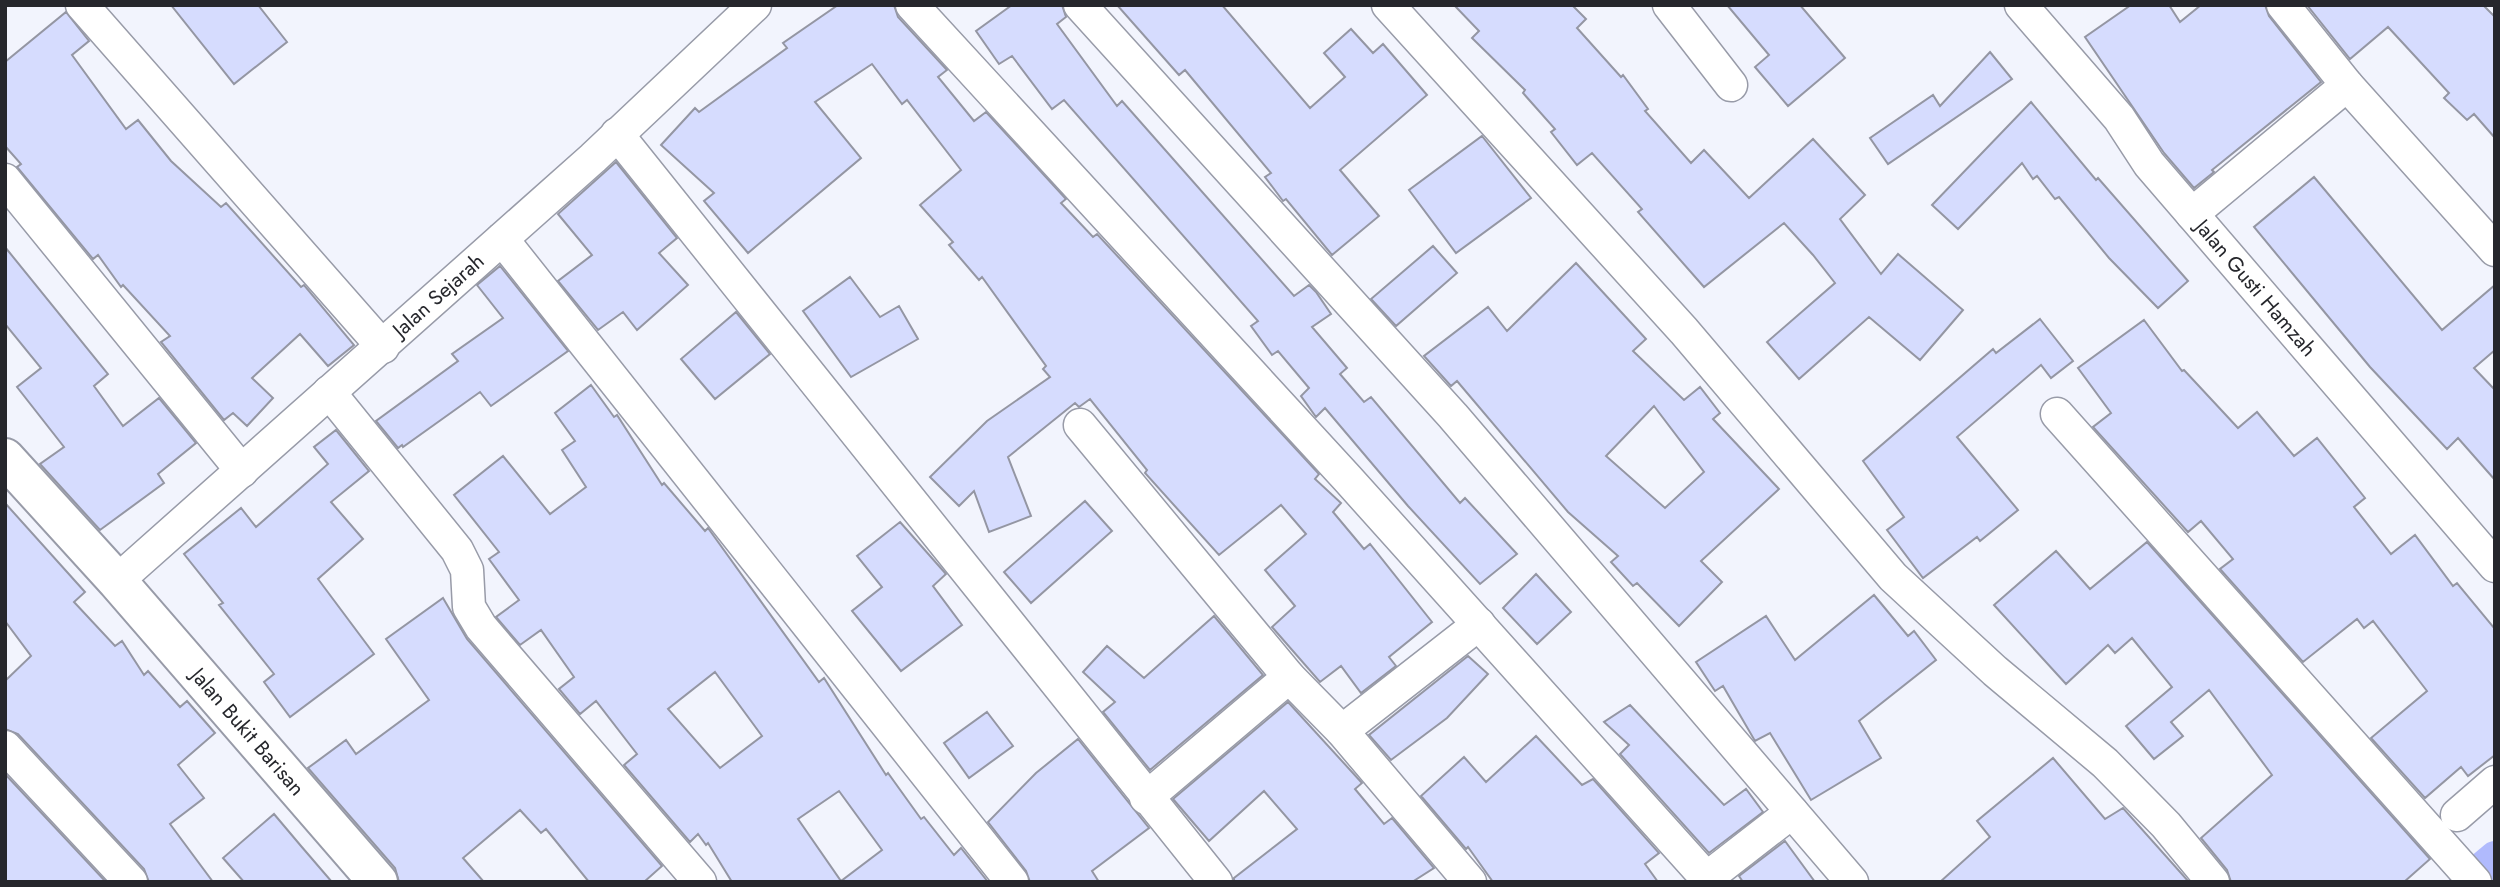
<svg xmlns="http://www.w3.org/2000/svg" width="2500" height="887" viewBox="0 0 2500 887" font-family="Jost,sans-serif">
<rect width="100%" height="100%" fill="#f2f4fd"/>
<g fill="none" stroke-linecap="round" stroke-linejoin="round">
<path stroke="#b0bafd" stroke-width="32" d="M 2465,882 L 2495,857"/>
</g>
<path fill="#d6dcfe" stroke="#9496a3" stroke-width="2" fill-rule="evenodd" d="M 171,5 L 258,5 L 287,42 L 234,84 Z
M 838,5 L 894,5 L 898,17 L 947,70 L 938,77 L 974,121 L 986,112 L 1066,199 L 1061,203 L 1093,237 L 1097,234 L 1319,474 L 1315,479 L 1341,503 L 1333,512 L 1364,549 L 1370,544 L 1432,622 L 1389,657 L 1396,666 L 1361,693 L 1341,666 L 1320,682 L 1272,627 L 1295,606 L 1265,570 L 1306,534 L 1281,505 L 1219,555 L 1145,473 L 1147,470 L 1090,399 L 1079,407 L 1075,403 L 1008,457 L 1031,516 L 989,532 L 974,491 L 959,506 L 930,477 L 987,421 L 1050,377 L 1043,369 L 1046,366 L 982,277 L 979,280 L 949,245 L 953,242 L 920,205 L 961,170 L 907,100 L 902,104 L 872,64 L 815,102 L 861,158 L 748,253 L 704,201 L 714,193 L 661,145 L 695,108 L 699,112 L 787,48 L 783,43 Z
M 1012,5 L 1062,5 L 1066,17 L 1057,24 L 1117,106 L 1122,101 L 1294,296 L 1309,285 L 1316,292 L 1331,314 L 1312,327 L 1347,368 L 1340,374 L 1364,402 L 1371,397 L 1460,503 L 1465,498 L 1517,554 L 1480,584 L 1408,506 L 1325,408 L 1316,417 L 1301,396 L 1309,388 L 1278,351 L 1272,355 L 1251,326 L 1258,321 L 1064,100 L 1052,109 L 1012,56 L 999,64 L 976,31 Z
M 1117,5 L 1222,5 L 1310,108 L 1345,77 L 1324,53 L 1351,29 L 1373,53 L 1383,44 L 1427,95 L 1340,170 L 1379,216 L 1332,255 L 1286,199 L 1283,201 L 1265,177 L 1271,173 L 1185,70 L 1179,75 Z
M 1454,5 L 1572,5 L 1586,19 L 1577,28 L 1621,77 L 1623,75 L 1648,109 L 1645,111 L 1691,163 L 1704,150 L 1749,198 L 1813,139 L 1865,195 L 1840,219 L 1881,274 L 1898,254 L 1963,310 L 1920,360 L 1869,317 L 1799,379 L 1767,342 L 1835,283 L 1813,255 L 1784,223 L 1704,287 L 1638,212 L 1642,209 L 1592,153 L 1577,165 L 1551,132 L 1555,129 L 1523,93 L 1525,90 L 1472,38 L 1479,31 Z
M 1727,5 L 1800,5 L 1845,58 L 1788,106 L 1755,67 L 1769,55 Z
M 2131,5 L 2169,5 L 2180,22 L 2201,5 L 2265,5 L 2269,16 L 2321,82 L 2212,170 L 2214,172 L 2194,188 L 2164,153 L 2085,37 Z
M 2307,5 L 2483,5 L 2495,17 L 2495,138 L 2474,114 L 2467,120 L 2444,98 L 2449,93 L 2388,27 L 2350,59 Z
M 66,12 L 89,41 L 72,55 L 126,129 L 138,120 L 171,161 L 221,207 L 226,203 L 301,287 L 304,285 L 354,345 L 328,366 L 300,334 L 252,378 L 273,398 L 247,426 L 233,413 L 224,420 L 161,342 L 170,336 L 123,285 L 121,287 L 98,255 L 93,259 L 17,167 L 21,164 L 5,146 L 5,62 Z
M 1990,52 L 2012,79 L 1888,164 L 1870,138 L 1933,95 L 1940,106 Z
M 2031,102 L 2096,180 L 2098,178 L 2188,281 L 2158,308 L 2109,258 L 2059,197 L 2055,199 L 2037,176 L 2033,179 L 2022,163 L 1958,229 L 1932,205 Z
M 1482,136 L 1531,198 L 1456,253 L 1409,190 Z
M 616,162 L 677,238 L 659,253 L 688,285 L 637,330 L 623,312 L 598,330 L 558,281 L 592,255 L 558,214 Z
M 2314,177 L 2442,330 L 2495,285 L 2495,350 L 2474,368 L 2495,390 L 2495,480 L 2458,438 L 2447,449 L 2370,367 L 2254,227 Z
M 1433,246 L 1457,273 L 1396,326 L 1371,299 Z
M 5,247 L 108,374 L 94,386 L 123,426 L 159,398 L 196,443 L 158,474 L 164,483 L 100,530 L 40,464 L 64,447 L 17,387 L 41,368 L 5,324 Z
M 1576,263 L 1646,339 L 1633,351 L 1684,400 L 1700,387 L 1720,413 L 1713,419 L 1779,489 L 1701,561 L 1722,582 L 1679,626 L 1637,583 L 1633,586 L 1611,562 L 1618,556 L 1568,512 L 1457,381 L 1451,386 L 1424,356 L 1488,307 L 1507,331 ZM 1654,406 L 1704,472 L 1665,508 L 1606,456 Z
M 500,266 L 568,351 L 491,406 L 480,392 L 403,447 L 402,445 L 398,448 L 376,421 L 458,361 L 452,354 L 503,318 L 477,285 Z
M 850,277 L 880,317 L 899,306 L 918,339 L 851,377 L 803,311 Z
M 736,312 L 770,354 L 715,399 L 681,359 Z
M 2040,319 L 2073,361 L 2051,378 L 2041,365 L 1957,437 L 2018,510 L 1980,541 L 1977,537 L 1923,578 L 1887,530 L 1904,517 L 1863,461 L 1993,349 L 1996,353 Z
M 2144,320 L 2182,371 L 2184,370 L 2238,428 L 2257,412 L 2294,456 L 2317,438 L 2365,498 L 2354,507 L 2391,554 L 2415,535 L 2453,586 L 2457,583 L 2495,629 L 2495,755 L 2468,776 L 2461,767 L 2425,798 L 2371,738 L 2427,691 L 2373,621 L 2364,628 L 2357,619 L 2303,662 L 2220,569 L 2233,559 L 2201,521 L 2188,532 L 2093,427 L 2111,413 L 2078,368 Z
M 591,385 L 614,417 L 617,415 L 662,485 L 664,483 L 705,531 L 708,528 L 819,682 L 824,678 L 886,775 L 888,773 L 921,819 L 924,817 L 954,855 L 961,848 L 988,882 L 732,882 L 708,843 L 706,845 L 698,834 L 690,842 L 624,765 L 637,754 L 596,701 L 580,714 L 559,689 L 574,677 L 541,630 L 520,645 L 496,617 L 519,600 L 489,559 L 499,552 L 454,495 L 503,456 L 550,514 L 586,487 L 562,450 L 575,441 L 555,413 ZM 715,672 L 762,736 L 720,768 L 668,709 ZM 839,791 L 882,850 L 841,881 L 798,819 Z
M 336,430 L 369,471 L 331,502 L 363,539 L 318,579 L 374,654 L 290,717 L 264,682 L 274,674 L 219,605 L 223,603 L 184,554 L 241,508 L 256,527 L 328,464 L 314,447 Z
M 1085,501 L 1112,531 L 1031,603 L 1004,572 Z
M 5,503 L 85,592 L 74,602 L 115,646 L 122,641 L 144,675 L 148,671 L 180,707 L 187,701 L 215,733 L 178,765 L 204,798 L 170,824 L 213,882 L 149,882 L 144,869 L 18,734 L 5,729 L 5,681 L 31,656 L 5,621 Z
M 900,522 L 946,574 L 933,586 L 962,625 L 901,671 L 852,611 L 882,587 L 857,556 Z
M 2147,542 L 2430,859 L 2404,882 L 2231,882 L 2227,870 L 2201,838 L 2272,775 L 2209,690 L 2171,722 L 2183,736 L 2154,759 L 2126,726 L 2172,687 L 2132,638 L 2115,653 L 2108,645 L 2066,684 L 1994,605 L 2056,551 L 2090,589 Z
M 1536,574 L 1571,612 L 1537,644 L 1503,608 Z
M 1874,595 L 1908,636 L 1914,631 L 1936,660 L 1859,721 L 1881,758 L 1811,800 L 1770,733 L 1755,741 L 1723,686 L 1715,691 L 1696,662 L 1766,616 L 1795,660 Z
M 443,598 L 467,639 L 662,866 L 644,882 L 589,882 L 546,829 L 541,833 L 520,810 L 463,858 L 484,882 L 399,882 L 395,868 L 308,768 L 346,740 L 356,754 L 429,700 L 386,639 Z
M 1214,616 L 1263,675 L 1150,770 L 1103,712 L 1115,702 L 1083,672 L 1107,646 L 1144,678 Z
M 1468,656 L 1488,674 L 1447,718 L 1391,760 L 1369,735 Z
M 1288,702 L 1362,783 L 1355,789 L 1384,824 L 1392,818 L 1434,868 L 1412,882 L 1234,882 L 1234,878 L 1297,829 L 1264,791 L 1209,841 L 1173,799 Z
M 1630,705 L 1724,805 L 1746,789 L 1763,812 L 1709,853 L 1620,754 L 1629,745 L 1604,722 Z
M 987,712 L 1013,746 L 969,778 L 944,743 Z
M 1536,736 L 1582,785 L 1593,779 L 1659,853 L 1645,864 L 1658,882 L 1493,882 L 1468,847 L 1466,849 L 1421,796 L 1464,757 L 1486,782 Z
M 1078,739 L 1149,828 L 1092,871 L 1099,882 L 1030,882 L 1026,871 L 988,822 L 1036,773 Z
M 2053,758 L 2105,819 L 2123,808 L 2189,882 L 1940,882 L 1990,837 L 1977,821 Z
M 5,774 L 106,882 L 5,882 Z
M 274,814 L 301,846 L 332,882 L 244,882 L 223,858 Z
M 1785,841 L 1815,882 L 1743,882 L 1739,876 Z"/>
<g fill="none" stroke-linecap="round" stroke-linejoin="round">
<g stroke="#989ba8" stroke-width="35">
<g id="street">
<path d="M 82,5 L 383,347"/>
<path d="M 912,5 L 1347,478 L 1710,882"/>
<path d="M 1080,5 L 1453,416 L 1852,882"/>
<path d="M 1388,5 L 1684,331 L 1893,577 L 1995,671 L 2105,763 L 2166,825 L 2213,882"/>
<path d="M 1669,5 L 1731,85"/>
<path id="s1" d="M 2021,5 L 2119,118 L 2149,164 L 2495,566"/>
<path d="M 2283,5 L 2347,85 L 2495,250"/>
<path d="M 617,134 L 1216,882"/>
<path d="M 5,180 L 242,471"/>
<path d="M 2192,214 L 2347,85"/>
<path d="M 502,239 L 1012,882"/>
<path d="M 329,392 L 457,550 L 467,570 L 469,607 L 481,627 L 700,882"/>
<path d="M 2057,414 L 2475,882"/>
<path d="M 1080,425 L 1289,677 L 1342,731 L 1470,882"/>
<path id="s2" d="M 117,581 L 593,158 L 755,5"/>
<path d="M 1342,731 L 1479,624"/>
<path d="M 5,747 L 131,882"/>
<path d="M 1146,798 L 1289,677"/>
<path d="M 2457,815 L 2495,782"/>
<path d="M 1707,878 L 1792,812"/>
</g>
</g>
<g stroke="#989ba8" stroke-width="42">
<g id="secondary">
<path id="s3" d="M 5,458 L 117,581 L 378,882"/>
</g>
</g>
<use href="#street" stroke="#fff" stroke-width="32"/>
<use href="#secondary" stroke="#fff" stroke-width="38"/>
</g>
<g text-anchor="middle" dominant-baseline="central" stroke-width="7" stroke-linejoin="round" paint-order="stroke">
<g font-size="21" fill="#26272c" stroke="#fff">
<text stroke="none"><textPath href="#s1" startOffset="368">Jalan Gusti Hamzah</textPath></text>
<text stroke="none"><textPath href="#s2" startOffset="430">Jalan Sejarah</textPath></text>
<text stroke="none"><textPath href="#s3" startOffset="366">Jalan Bukit Barisan</textPath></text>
</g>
</g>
<rect width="2500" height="887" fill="none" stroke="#26272c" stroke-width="14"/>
</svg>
